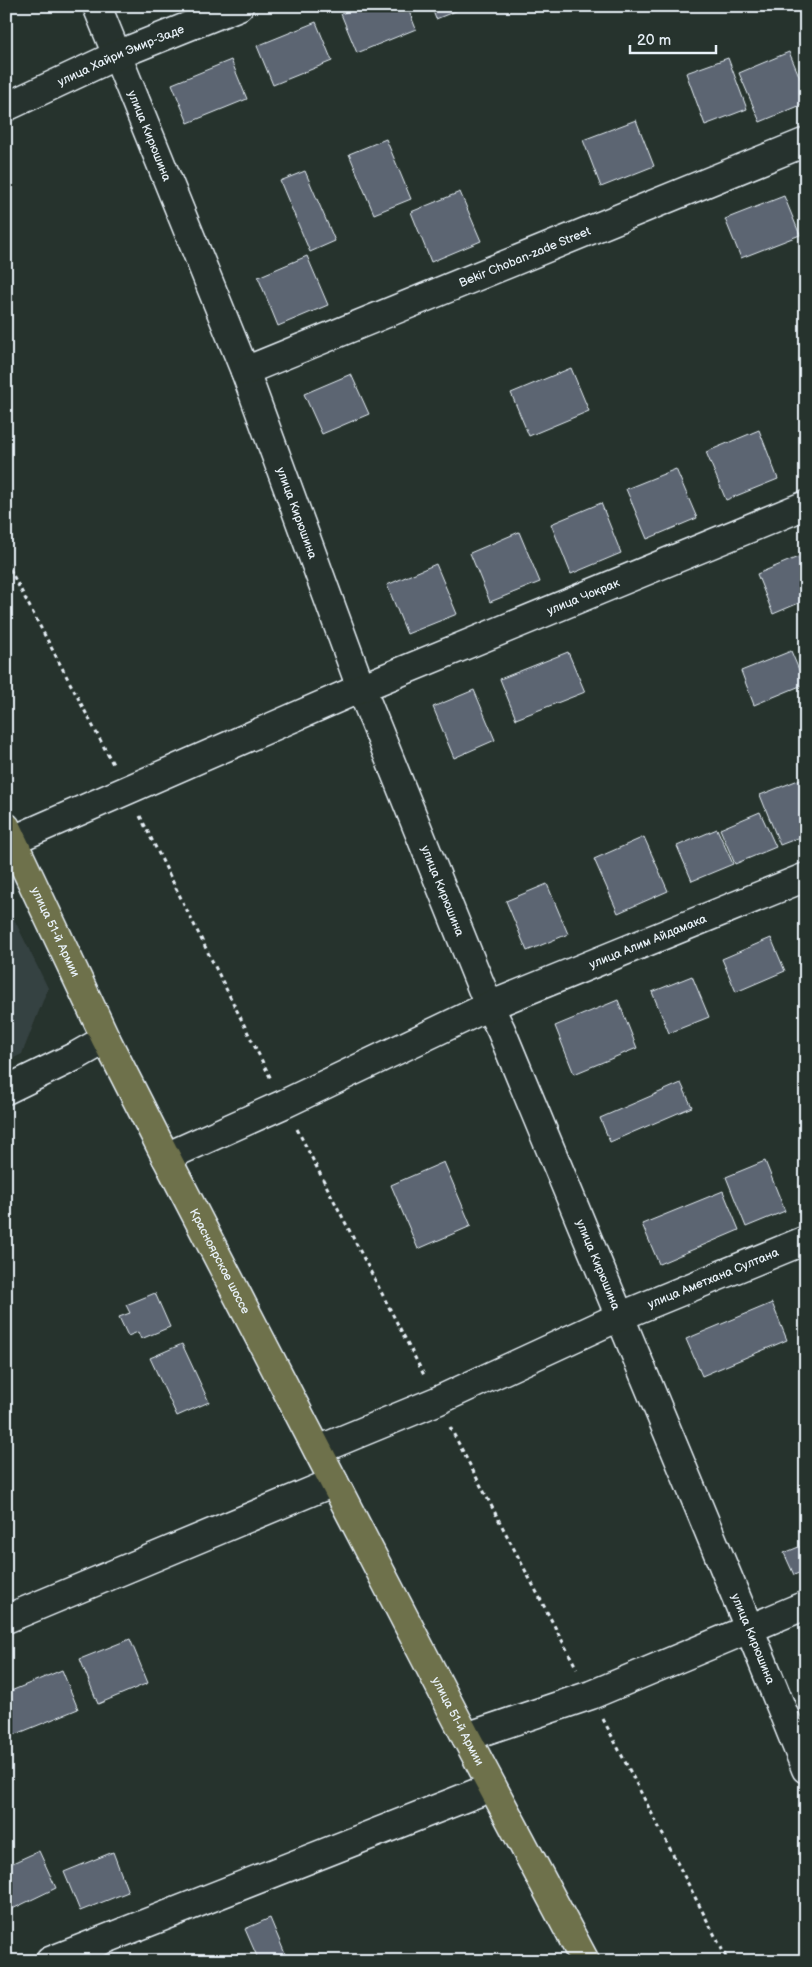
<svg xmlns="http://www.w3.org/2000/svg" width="812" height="1967" viewBox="0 0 812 1967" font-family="'Balsamiq Sans',sans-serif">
<rect width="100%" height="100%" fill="#26332d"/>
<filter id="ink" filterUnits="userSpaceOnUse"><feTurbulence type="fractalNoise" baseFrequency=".02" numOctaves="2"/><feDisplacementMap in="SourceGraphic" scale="10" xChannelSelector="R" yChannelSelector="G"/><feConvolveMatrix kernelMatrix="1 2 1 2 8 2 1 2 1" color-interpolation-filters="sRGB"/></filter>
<g filter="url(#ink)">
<path fill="#364242" d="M 6,903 L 48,988 L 22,1054 L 6,1062 Z"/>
<path fill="#5c6572" stroke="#e8f1f8" d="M 360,6 L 407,6 L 416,29 L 357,53 L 341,14 Z
M 431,6 L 468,6 L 436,19 Z
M 316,22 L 332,61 L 273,85 L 257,46 Z
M 789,52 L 806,92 L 806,103 L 760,122 L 739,73 Z
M 728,58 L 747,109 L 705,125 L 686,73 Z
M 231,60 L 247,99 L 188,123 L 172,84 Z
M 636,120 L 654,166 L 601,187 L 583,140 Z
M 386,139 L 411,199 L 374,214 L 349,154 Z
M 305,171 L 335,241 L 310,252 L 280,181 Z
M 460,192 L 481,241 L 431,262 L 411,212 Z
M 784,196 L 800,235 L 741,258 L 725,219 Z
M 307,256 L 328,305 L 278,326 L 258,277 Z
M 571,368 L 589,411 L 529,436 L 511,393 Z
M 351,374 L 369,414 L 322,434 L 304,394 Z
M 759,430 L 778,479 L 726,500 L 706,452 Z
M 676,469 L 697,518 L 647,539 L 626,489 Z
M 601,503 L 621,553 L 571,574 L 551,524 Z
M 519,532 L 540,582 L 490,602 L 470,553 Z
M 798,557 L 806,576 L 806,600 L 773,614 L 757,574 Z
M 436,564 L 457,614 L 407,634 L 387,585 Z
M 791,651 L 805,684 L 754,705 L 741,671 Z
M 568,652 L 585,692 L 516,719 L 500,679 Z
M 474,690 L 495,740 L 454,758 L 433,707 Z
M 806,777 L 806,835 L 780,845 L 760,795 Z
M 760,812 L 776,847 L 735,864 L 720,829 Z
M 717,829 L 733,864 L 692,881 L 677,846 Z
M 644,837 L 668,891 L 618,913 L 594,859 Z
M 547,884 L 568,934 L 527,951 L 506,901 Z
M 771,938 L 785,971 L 736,992 L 722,959 Z
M 692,976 L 709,1017 L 669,1033 L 652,992 Z
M 618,1000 L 637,1048 L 574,1074 L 555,1026 Z
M 681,1083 L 692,1107 L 610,1142 L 600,1118 Z
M 765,1161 L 785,1211 L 746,1227 L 726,1177 Z
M 444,1162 L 471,1226 L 418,1249 L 391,1185 Z
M 723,1191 L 739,1230 L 659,1264 L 642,1224 Z
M 155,1293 L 170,1327 L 141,1339 L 138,1332 L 128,1336 L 119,1317 L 130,1313 L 126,1305 Z
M 772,1303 L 787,1340 L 702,1376 L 686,1339 Z
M 182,1344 L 209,1402 L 177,1416 L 150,1358 Z
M 806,1544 L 806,1570 L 794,1575 L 784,1553 Z
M 130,1639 L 148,1683 L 98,1704 L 80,1659 Z
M 62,1670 L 78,1709 L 14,1735 L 6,1718 L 6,1693 Z
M 39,1851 L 56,1888 L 6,1912 L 6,1866 Z
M 113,1852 L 128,1892 L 80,1911 L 64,1872 Z
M 270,1918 L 288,1961 L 259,1961 L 245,1929 Z"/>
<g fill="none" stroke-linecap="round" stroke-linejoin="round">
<g stroke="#e8f1f8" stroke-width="31">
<g id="minor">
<path id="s1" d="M 97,6 L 245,371 L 361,688 L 489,1006 L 501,1030 L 749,1628 L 806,1769"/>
<path id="s2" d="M 6,107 L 117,55 L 239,6"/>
<path id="s3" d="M 245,371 L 806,142"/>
<path id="s4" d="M 13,840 L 361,688 L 806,505"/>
<path d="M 6,1090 L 76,1056 L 106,1039"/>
<path id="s5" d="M 166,1157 L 284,1104 L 489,1006 L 806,877"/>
<path id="s6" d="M 318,1450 L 437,1401 L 621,1316 L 806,1240"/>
<path d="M 6,1619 L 334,1482"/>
<path d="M 466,1737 L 591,1695 L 806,1605"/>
<path d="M 50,1961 L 492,1787"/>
</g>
</g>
<g stroke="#e8f1f8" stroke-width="31">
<g id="major">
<path id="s7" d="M 6,827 L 106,1039 L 166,1157 L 466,1737 L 585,1961"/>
</g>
</g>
<path stroke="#e8f1f8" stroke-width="3" stroke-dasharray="4 4" stroke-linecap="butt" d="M 6,562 L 114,766
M 140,816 L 271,1079
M 297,1129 L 425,1377
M 450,1427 L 577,1669
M 603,1719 L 728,1961"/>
<use href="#minor" stroke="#26332d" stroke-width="28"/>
<use href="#major" stroke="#6e714b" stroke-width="28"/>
</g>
</g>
<g text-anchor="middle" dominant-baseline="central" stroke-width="5" stroke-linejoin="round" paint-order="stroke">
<g font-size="12" fill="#e8f1f8" stroke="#26332d">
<text stroke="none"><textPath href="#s2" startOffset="126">улица Хайри Эмир-Заде</textPath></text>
<text stroke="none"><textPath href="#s1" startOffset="140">улица Кирюшина</textPath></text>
<text stroke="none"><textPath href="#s3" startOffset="302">Bekir Choban-zade Street</textPath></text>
<text stroke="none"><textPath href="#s1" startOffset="545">улица Кирюшина</textPath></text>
<text stroke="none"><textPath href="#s4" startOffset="620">улица Чокрак</textPath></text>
<text stroke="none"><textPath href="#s1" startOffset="950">улица Кирюшина</textPath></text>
<text stroke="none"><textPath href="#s7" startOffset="116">улица 51-й Армии</textPath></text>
<text stroke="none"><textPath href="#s5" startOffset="528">улица Алим Айдамака</textPath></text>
<text stroke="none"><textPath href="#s7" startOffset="484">Красноярское шоссе</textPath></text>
<text stroke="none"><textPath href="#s1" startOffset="1355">улица Кирюшина</textPath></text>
<text stroke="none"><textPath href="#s6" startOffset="431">улица Аметхана Султана</textPath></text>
<text stroke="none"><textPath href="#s1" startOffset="1760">улица Кирюшина</textPath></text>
<text stroke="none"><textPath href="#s7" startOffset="1002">улица 51-й Армии</textPath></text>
</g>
</g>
<rect width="812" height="1967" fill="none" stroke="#26332d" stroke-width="25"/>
<rect x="12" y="12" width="787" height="1942" fill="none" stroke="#e8f1f8" stroke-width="2" filter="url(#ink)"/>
<path d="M630 45v8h86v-8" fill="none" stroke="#e8f1f8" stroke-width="2.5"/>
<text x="637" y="45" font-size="15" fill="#e8f1f8" stroke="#26332d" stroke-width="4" paint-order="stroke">20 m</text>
</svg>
